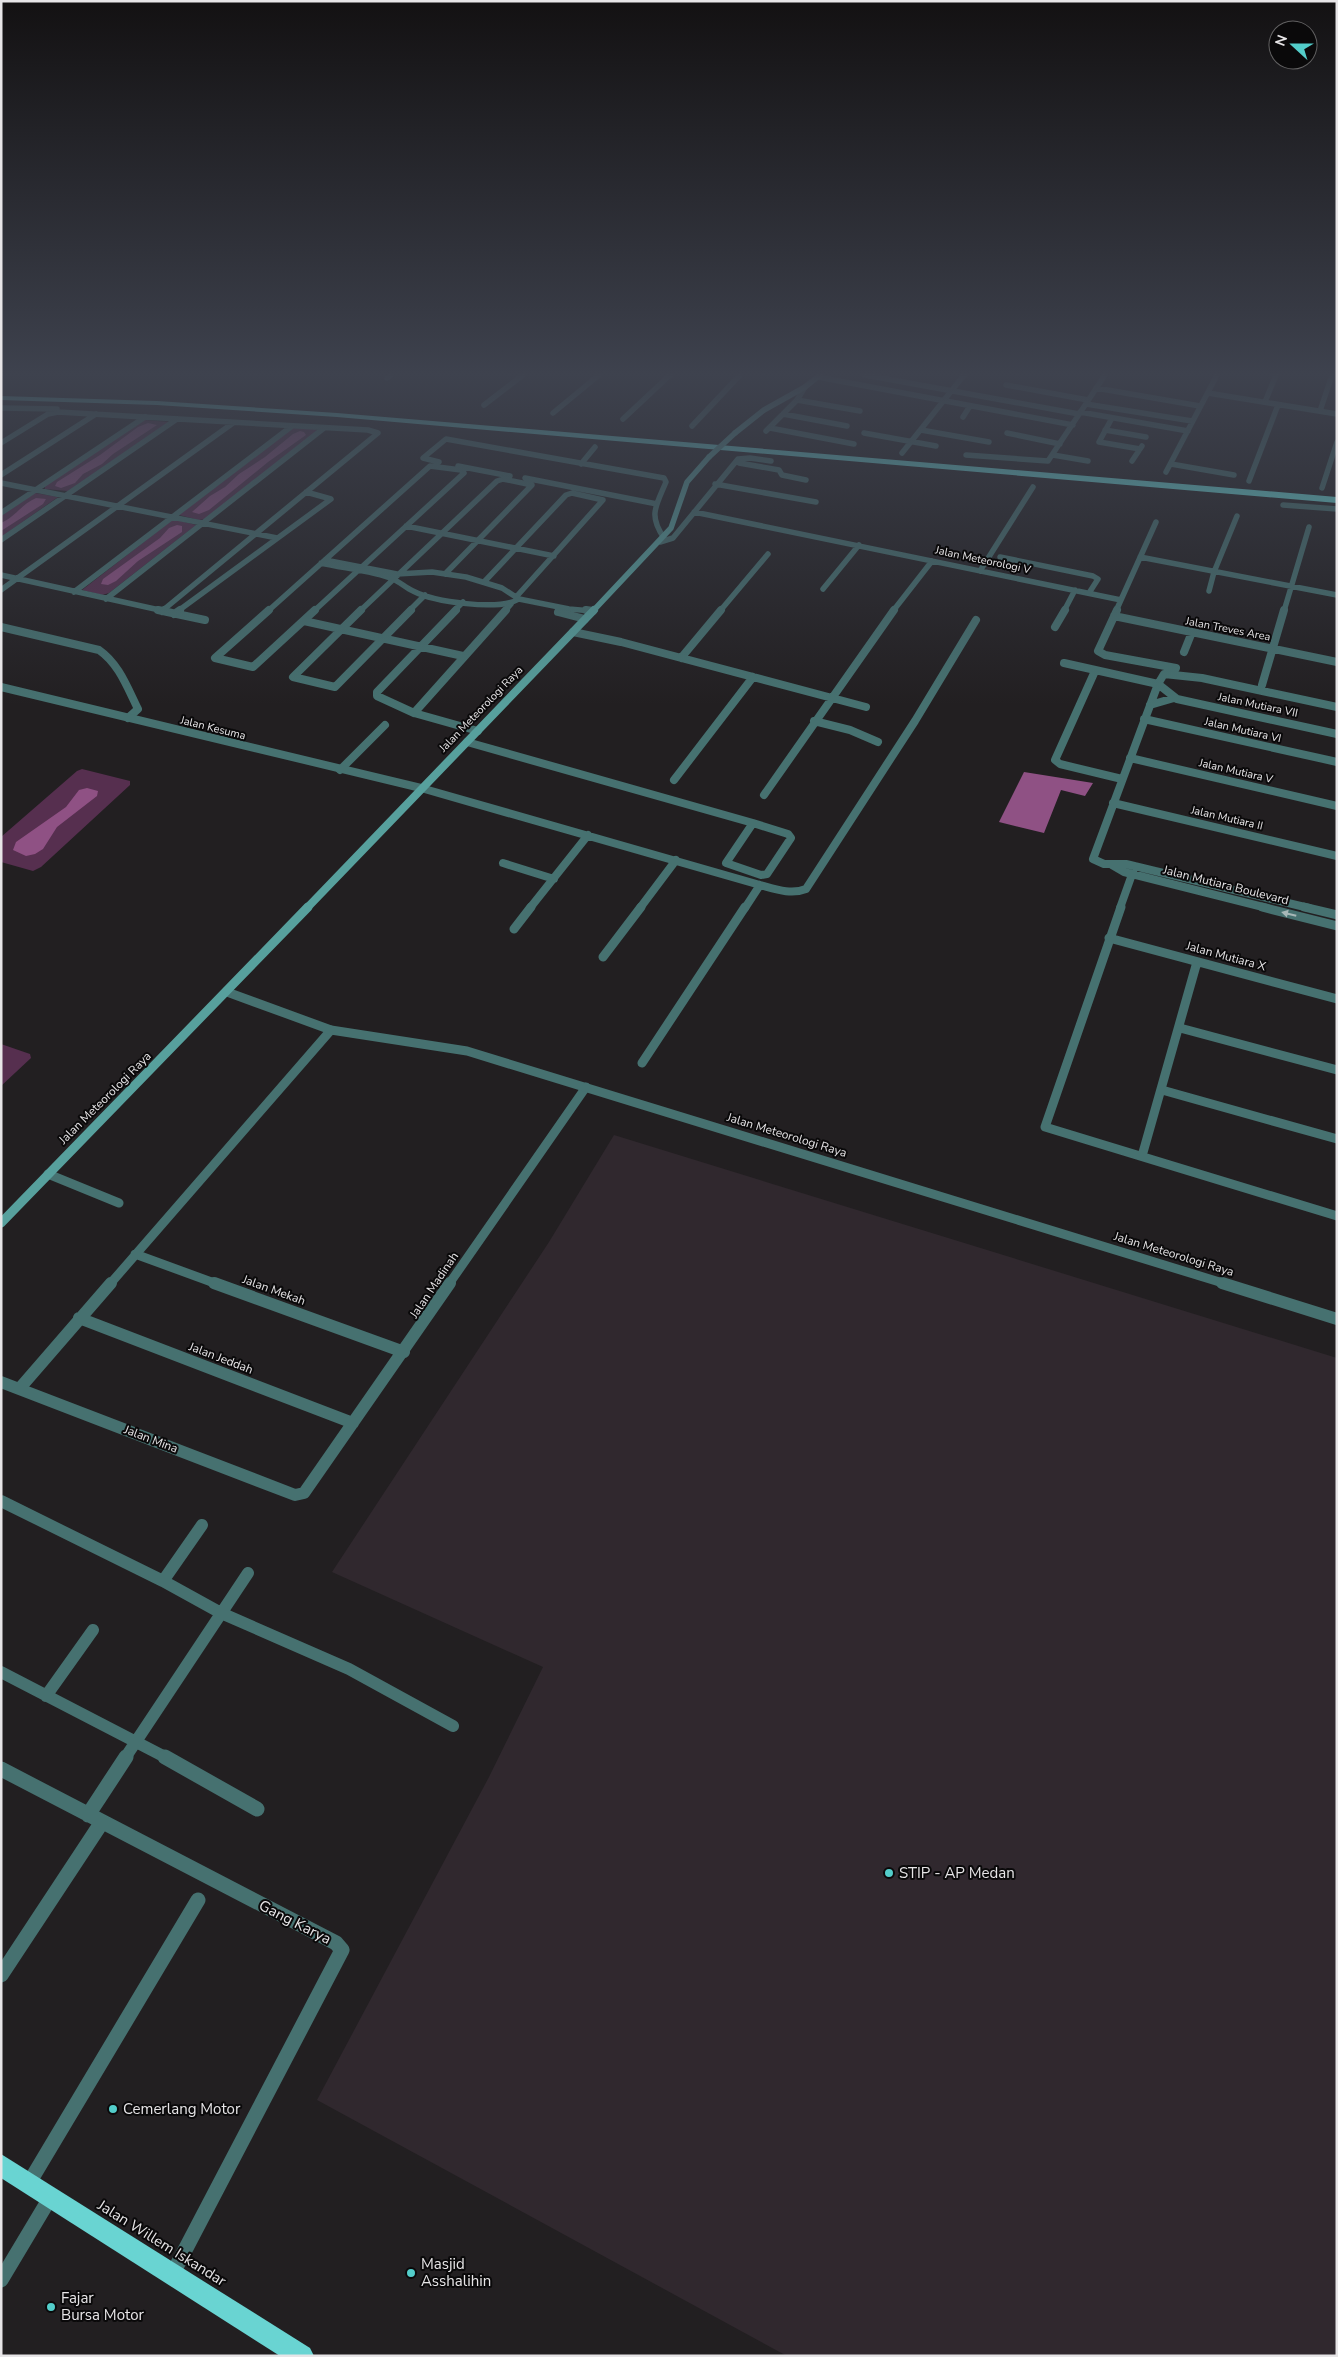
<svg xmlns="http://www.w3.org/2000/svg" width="1338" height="2357" viewBox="0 0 1338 2357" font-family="'Nunito Sans',sans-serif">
<rect width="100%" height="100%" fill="#221f21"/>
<path fill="#30282e" d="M 614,1135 L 1337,1358 L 1337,2356 L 787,2356 L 317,2100 L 489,1777 L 543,1667 L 332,1572 L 549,1242 Z"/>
<path fill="#562f4f" d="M 144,420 L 169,422 L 68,491 L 45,489 L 45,486 Z
M 293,428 L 315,429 L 317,431 L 205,519 L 199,520 L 179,515 Z
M 35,493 L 58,497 L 1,537 L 1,516 Z
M 177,520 L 196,525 L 109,593 L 102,595 L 82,590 L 171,521 Z
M 82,769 L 130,781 L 130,785 L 41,867 L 33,871 L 1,862 L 1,837 L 77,771 Z
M 1,1044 L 30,1054 L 31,1058 L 1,1086 Z"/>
<path fill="#8f5184" d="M 148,423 L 157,425 L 113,454 L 102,464 L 83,474 L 75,483 L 61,488 L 55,486 L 57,482 L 100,455 L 138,427 Z
M 300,431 L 304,432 L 306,435 L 268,462 L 209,510 L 199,514 L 192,512 L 210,496 L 225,487 L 239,474 L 265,457 L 293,434 Z
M 36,498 L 46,499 L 43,504 L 1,531 L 1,523 C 15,517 22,504 36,498 Z
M 177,525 L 182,526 L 182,532 L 138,561 L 116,581 L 108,585 L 101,584 L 103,579 L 160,538 L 169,528 Z
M 1024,772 L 1093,783 L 1085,796 L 1061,790 L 1044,833 L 999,822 Z
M 87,788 L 98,791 L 97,796 L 57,827 L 43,849 L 35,854 L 26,856 L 13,850 L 16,842 L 66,807 L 79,790 Z"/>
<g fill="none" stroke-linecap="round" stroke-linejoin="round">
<path stroke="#467170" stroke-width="5.5" d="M 865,375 L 1079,414
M 818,377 L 1073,425
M 387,378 L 391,375
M 1006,385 L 1088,400
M 1096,388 L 1200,406
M 1208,393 L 1337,414
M 797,400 L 860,411
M 1265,402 L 1276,375
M 1086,404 L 1192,421
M 484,405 L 523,375
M 1,408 L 57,409
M 1320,411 L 1332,375
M 1080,412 L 1188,431
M 553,413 L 599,375
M 783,414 L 847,426
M 963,417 L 970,406
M 1112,418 L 1099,442 L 1140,449
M 623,419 L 670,375
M 692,426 L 740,375
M 770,428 L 854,444
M 921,430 L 989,442
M 1105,430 L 1146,437
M 766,431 L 797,400 L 805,387
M 864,433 L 936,446
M 1007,433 L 1060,444
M 1,443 L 48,414 L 58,412 L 368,430 L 378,433 L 162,611
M 902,453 L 964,375
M 966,455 L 1048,461 L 1105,375
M 1053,455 L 1088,461
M 1132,461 L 1142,446
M 439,462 L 423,458 L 446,439 L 664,478 L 666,482 C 656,506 648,515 664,538
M 739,463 L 779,470 L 782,475 L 806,480
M 581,464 L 595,447
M 1171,464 L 1234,475
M 458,466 L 510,476
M 1166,472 L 1217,375
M 1,475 L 96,414
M 525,478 L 657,504
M 1249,481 L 1278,405
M 1,483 L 277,538
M 715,484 L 816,502
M 1322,488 L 1337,442
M 1283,505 L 1337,509
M 694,512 L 1121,600
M 1,513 L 145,417
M 406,526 L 554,556
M 1,540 L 177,419
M 660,542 L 673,538 L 738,459 L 750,458 L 771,461
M 1000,557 L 1093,576 L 1098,579 L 1089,593
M 1140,557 L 1337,595
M 321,563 C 342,568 374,571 393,579 C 400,582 406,588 413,591 C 434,602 499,611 519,599 L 502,588 L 466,577 L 432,572 L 397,574 L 325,560
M 980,571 L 1033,487
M 1,575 L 164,611
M 485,581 L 566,495 L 572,493 L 603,500 L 517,596
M 823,589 L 859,545
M 1,590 L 233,423
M 1209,591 L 1214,572 L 1237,516
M 74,592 L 292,426
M 106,599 L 324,428
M 519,599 L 569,609 L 592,611
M 178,611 L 331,499 L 306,492
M 268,611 L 430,466 L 461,470 L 464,473 L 314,611
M 360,611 L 497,481 L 503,479 L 532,485 L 445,574
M 409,611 L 425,595
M 454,611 L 463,602
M 505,611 L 511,604
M 720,611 L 768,554
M 893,611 L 932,561
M 1064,611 L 1075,590
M 1116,611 L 1156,522
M 1284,611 L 1309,527"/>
<path stroke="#467170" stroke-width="8" d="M 158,610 L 205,620
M 269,610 L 215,658 L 253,667 L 315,610
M 361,610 L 293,677 L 335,687 L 411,610
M 456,610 L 377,692 L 377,696 L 414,713 L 478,731
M 586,610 L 593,611
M 1117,610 L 1098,651 L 1105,655 L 1176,668
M 162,611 L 164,610
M 558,612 L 585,619
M 174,614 L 180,610
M 1114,616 L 1337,662
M 304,621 L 463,656
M 1,627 L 99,650 C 119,664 127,687 138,709 L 128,718
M 1055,627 L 1065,610
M 573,632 L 621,642 L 866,707
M 1184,652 L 1192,632
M 681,658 L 721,610
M 1064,663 L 1158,684 L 1177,699 L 1337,734
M 1095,671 L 1055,760 L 1060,764 L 1122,779
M 1262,685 L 1284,610
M 1150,705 L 1174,698
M 414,713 L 506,610
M 1144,719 L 1337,762
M 814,721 L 850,730 L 878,742
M 467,742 L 753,823
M 1130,758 L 1337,806
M 340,770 L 385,725
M 674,780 L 753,677
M 421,788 L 760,885 C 775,889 791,895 806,889 L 915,721 L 976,620
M 764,795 L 894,610
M 1113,803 L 1337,856
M 753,823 L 788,834 L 791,838 L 767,874 L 761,875 L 726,863 Z
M 503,863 L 554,879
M 1112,865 L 1124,872 L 1267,908
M 530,908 L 588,835
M 640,908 L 676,860
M 745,908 L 760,885
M 1120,908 L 1135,866
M 1309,908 L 1126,864 L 1104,864 L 1093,859 L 1158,684 L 1164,674 L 1202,678 L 1337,707"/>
<path stroke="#467170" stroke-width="9" d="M 1121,907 L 1045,1127 L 1337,1216
M 1262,907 L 1337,926
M 1304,907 L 1337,915
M 514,929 L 531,907
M 1109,938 L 1337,999
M 603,957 L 641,907
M 1180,1028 L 1337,1070
M 642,1063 L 745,907
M 1162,1090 L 1337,1139
M 1142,1156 L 1197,962
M 48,1174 L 119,1203
M 135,1254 L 217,1284
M 110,1284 L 331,1030
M 449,1284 L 586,1087"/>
<path stroke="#467170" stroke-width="12" d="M 214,1283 L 404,1352
M 79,1318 L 353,1423
M 1,1382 L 295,1495 L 304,1493 L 450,1283
M 20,1388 L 111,1283
M 1,1501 L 163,1581 L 221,1613 L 349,1669 L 453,1726
M 163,1581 L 202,1525
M 1,1672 L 167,1758
M 46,1696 L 93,1630
M 125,1758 L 248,1573"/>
<path stroke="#467170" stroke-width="15" d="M 165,1757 L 257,1809
M 1,1769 L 336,1943 L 342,1950 L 173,2273
M 88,1815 L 126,1757
M 1,1975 L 102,1822
M 29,2183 L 198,1900
M 1,2280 L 50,2198"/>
<path stroke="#467170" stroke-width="8" d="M 1,687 L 421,788"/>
<path stroke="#467170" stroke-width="9" d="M 227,992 L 331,1030 L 467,1051 L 1226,1284"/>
<path stroke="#467170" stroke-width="12" d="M 1222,1283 L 1337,1319"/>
<path stroke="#57a09d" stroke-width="5.5" d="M 735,433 L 764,410 L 805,387 L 820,375
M 593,611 L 671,528 L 687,482 L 709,457"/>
<path stroke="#57a09d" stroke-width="8" d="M 307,908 L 594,610"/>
<path stroke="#57a09d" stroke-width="9" d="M 1,1223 L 308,907"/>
<path fill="#69d4d2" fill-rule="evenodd" d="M 1,2154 L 310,2348 L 314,2356 L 280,2356 L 1,2178 Z"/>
<path fill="#6ee5e2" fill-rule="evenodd" d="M 1,396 L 157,401 L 337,413 L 1337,497 L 1337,503 L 337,417 L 157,405 L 1,400 Z"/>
<path stroke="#57a09d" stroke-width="5.5" d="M 709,457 L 735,433"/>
</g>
<defs><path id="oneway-solid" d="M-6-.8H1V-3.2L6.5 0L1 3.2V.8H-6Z" transform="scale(1.25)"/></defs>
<use fill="#a7b7b7" href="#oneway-solid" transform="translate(1289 914) rotate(-166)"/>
<linearGradient id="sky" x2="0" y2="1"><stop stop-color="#131112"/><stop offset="0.53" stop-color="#3e424e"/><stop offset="1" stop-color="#3e424e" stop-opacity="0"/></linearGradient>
<rect width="1338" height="705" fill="url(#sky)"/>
<g fill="#53cdca" stroke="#0a090a" stroke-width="2">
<circle cx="889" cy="1873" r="5"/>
<circle cx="113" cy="2109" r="5"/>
<circle cx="411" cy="2273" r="5"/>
<circle cx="51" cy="2307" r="5"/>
</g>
<g text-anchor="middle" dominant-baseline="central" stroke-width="4" stroke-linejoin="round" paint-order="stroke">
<g font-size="11" fill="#e7e5e7" stroke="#0a090a">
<text transform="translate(983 560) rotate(12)">Jalan Meteorologi V</text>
<text transform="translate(1228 629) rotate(11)">Jalan Treves Area</text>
<text transform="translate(1258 705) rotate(12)">Jalan Mutiara VII</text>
<text transform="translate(481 709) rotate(-46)">Jalan Meteorologi Raya</text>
<text transform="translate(213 728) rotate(14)">Jalan Kesuma</text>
<text transform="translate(1243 730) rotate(13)">Jalan Mutiara VI</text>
<text transform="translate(1236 771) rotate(13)">Jalan Mutiara V</text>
<text transform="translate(1227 818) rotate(13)">Jalan Mutiara II</text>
</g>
<g font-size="12" fill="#e7e5e7" stroke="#0a090a">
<text transform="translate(1226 885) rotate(14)">Jalan Mutiara Boulevard</text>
<text transform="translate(1226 956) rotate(15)">Jalan Mutiara X</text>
<text transform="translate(105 1098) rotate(-45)">Jalan Meteorologi Raya</text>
<text transform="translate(787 1135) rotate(17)">Jalan Meteorologi Raya</text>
<text transform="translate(1174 1254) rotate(17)">Jalan Meteorologi Raya</text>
<text transform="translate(434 1285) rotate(-56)">Jalan Madinah</text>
<text transform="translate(274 1290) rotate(20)">Jalan Mekah</text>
<text transform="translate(221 1358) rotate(21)">Jalan Jeddah</text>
<text transform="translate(151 1439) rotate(21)">Jalan Mina</text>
</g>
<g font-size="15" fill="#e7e5e7" stroke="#0a090a" text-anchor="start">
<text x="899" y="1873">STIP - AP Medan</text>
<text x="123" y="2109">Cemerlang Motor</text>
<text x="421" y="2264">Masjid<tspan x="421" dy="17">Asshalihin</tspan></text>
<text x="61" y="2298">Fajar<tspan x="61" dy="17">Bursa Motor</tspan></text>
</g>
<g font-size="15" fill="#e7e5e7" stroke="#0a090a">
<text transform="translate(295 1922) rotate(27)">Gang Karya</text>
<text transform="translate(162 2243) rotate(32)">Jalan Willem Iskandar</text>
</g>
</g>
<rect width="1338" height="2357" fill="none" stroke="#e7e5e7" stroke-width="5"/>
<g transform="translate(1293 45) rotate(291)"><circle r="24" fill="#0a090a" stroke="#626162"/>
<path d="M0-4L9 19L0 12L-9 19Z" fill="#53cdca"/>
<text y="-8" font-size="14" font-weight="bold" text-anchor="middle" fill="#e7e5e7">N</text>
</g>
</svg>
